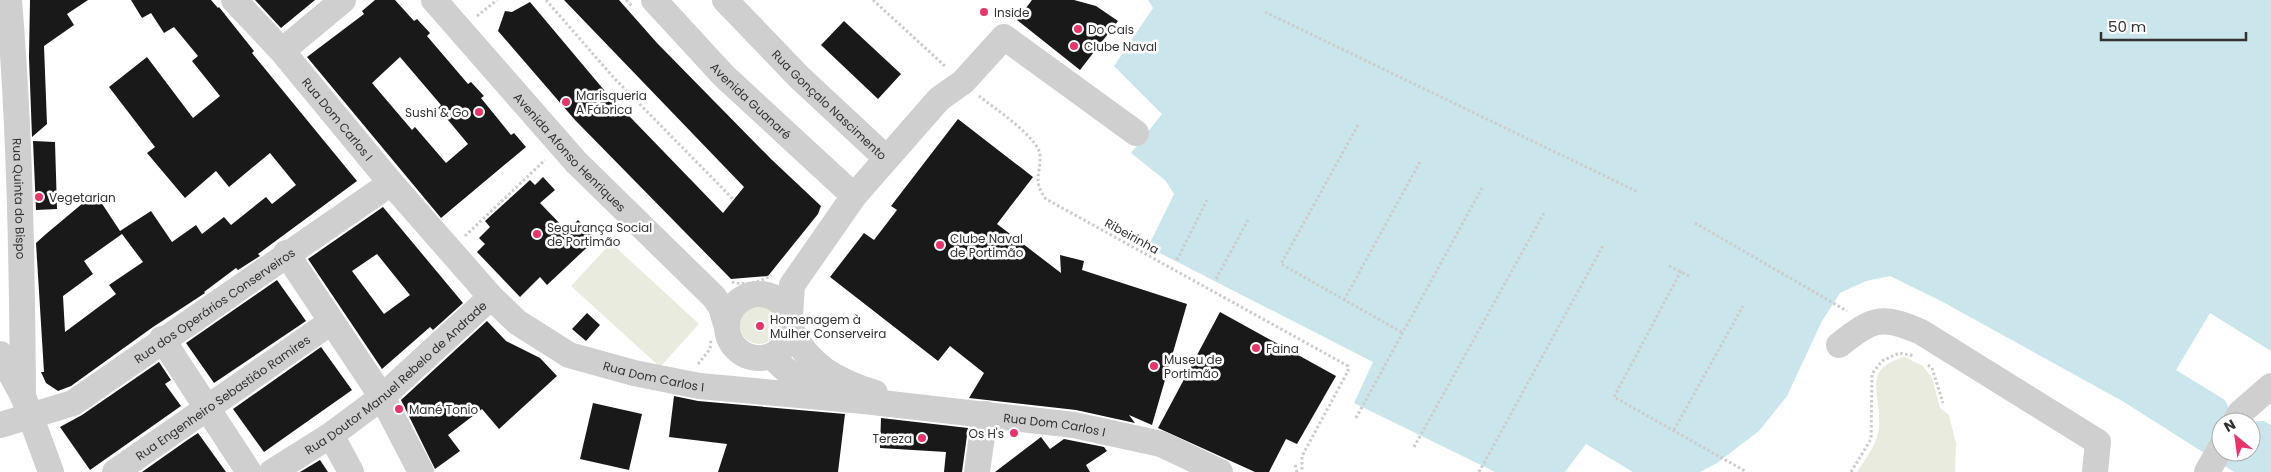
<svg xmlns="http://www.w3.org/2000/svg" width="2271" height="472" viewBox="0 0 2271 472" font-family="Poppins,sans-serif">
<rect width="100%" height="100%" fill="#fff"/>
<path fill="#e8ebdd" d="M 611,243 L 699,324 L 660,367 L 571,286 Z
M740 325a19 19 0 1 1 38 0a19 19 0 1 1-38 0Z
M 1905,357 L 1923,366 L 1932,378 L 1940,408 L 1949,415 L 1956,444 L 1955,472 L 1857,472 C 1866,458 1878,444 1879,426 C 1881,394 1861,368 1905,357 Z"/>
<path fill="#cae6ec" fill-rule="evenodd" d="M 1148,0 L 2271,0 L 2271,472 L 2234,472 L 2124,402 L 1941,301 L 1890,276 L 1866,281 L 1840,293 L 1822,321 L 1787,396 L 1759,431 L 1717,463 L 1700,472 L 1633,472 L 1586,444 L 1565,472 L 1495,472 L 1354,403 L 1373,362 L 1148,247 L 1174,194 L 1166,181 L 1131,153 L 1162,114 L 1114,66 L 1153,8 ZM 2221,422 L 2251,422 L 2251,452 L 2221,452 Z"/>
<path fill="#fff" d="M 2210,313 L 2271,351 L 2271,425 L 2264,421 L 2223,422 L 2230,411 L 2225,400 L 2176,370 Z"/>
<path fill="#191919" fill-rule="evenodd" d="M 30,0 L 88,0 L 67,14 L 74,25 L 44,46 L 47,124 L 32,137 L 29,57 Z
M 131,0 L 211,0 L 218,8 L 219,7 L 254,51 L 252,53 L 357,181 L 258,254 L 260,256 L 238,270 L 236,268 L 204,292 L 205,293 L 153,327 L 71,386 L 58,391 L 46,383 L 41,372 L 44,372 L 36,243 L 46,234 L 95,193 L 120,231 L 151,211 L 172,242 L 196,225 L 202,234 L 224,217 L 231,225 L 266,197 L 272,204 L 296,185 L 270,153 L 229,187 L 216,171 L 185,198 L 147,153 L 155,147 L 109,87 L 147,57 L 193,118 L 220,96 L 192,61 L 198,56 L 174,27 L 164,33 L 151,13 L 142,18 ZM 122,234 L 143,262 L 109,285 L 116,294 L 65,332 L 63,296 L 93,274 L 84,261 Z
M 255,0 L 315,0 L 281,28 Z
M 375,0 L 395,0 L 414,21 L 417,19 L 430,33 L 427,36 L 468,84 L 471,82 L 484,96 L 481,98 L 511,135 L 514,133 L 526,147 L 441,218 L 307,57 L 364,14 L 362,11 ZM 400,57 L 441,105 L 438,108 L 468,144 L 446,163 L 415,127 L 412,130 L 372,83 Z
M 564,0 L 619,0 L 657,43 L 771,159 L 821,206 L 818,214 L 768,276 L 731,279 L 575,120 L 498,31 L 505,11 L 512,12 L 530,2 L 604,90 L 723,213 L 744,187 Z
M 1032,0 L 1074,0 L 1096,6 L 1118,21 L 1080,70 L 1017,20 Z
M 844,21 L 901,74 L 878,99 L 821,45 Z
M 958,119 L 1033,177 L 997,224 L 1061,273 L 1060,255 L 1084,261 L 1082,270 L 1187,304 L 1152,425 L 1129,415 L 1135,423 L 1076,410 L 969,398 L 984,373 L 950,346 L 938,361 L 830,277 L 864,233 L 874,240 L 897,210 L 891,206 Z
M 33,141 L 55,142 L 57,209 L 36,210 Z
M 543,177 L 555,190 L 540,203 L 567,231 L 578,220 L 596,239 L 547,285 L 540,277 L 520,297 L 477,252 L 485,244 L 479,238 L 490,227 L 485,221 L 530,180 L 535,185 Z
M 383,207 L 463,303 L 433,330 L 430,327 L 382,369 L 308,259 ZM 377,254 L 410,295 L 384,314 L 352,271 Z
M 277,280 L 306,321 L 214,383 L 186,343 Z
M 1220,312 L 1336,376 L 1297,444 L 1286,439 L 1269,472 L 1255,472 L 1158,428 Z
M 587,313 L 600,325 L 586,341 L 572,329 Z
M 487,321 L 506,341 L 540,358 L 557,376 L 499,429 L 482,409 L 461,425 L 448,435 L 460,451 L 435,469 L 401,400 Z
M 321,347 L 352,390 L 264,452 L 233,409 Z
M 159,362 L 171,380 L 165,384 L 181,406 L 90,470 L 60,427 L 82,415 Z
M 674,396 L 698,401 L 845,414 L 838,472 L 718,472 L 727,444 L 669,437 Z
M 593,403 L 642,414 L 629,470 L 580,459 Z
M 881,418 L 968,428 L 962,472 L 944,472 L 946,452 L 880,448 Z
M 198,433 L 226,472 L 142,472 L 186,441 Z
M 1041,437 L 1050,449 L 1064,439 L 1104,447 L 1107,451 L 1086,465 L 1090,472 L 995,472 Z
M 320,460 L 328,472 L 300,472 Z"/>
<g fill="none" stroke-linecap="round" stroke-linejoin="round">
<path stroke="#ccc" stroke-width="3" stroke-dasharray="2.5 2.5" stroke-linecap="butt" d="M 546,0 L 614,78 L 733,199
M 626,0 L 632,6
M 873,0 L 946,67
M 1265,12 L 1638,192
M 477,16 L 497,0
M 979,96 C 993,107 1039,138 1040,155 C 1041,174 1032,181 1046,199 L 1348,366 L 1348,371 L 1302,456 L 1302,472
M 1358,125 L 1281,264 L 1403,333
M 1695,223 L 1847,311
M 465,236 L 545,160
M 1177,260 L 1207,200
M 1669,266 L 1691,277
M 1681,271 L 1614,397 L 1745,471
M 1216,279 L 1248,220
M 732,282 C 745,286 761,282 771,275
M 1344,300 L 1421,160
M 698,364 L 710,349 L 711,340
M 1928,365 L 1932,368 L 1943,403
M 1356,418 L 1482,188
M 1674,430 L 1743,306
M 1414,447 L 1544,213
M 1295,465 L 1297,472
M 1479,472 L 1604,244
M 1851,472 L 1871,439 L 1872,374 L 1882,361 L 1899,353 L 1915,356"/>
<g stroke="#cfcfcf" stroke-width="26">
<path id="s1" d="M 9,0 C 20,132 22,264 23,396"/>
<path id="s2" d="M 234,0 L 282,51 L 391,183 L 491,297 L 517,322 L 569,355 L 634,373 L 699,386 L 864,401 L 1074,425 L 1161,444 L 1220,472"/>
<path id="s3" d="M 434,0 L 576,162 L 714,297 L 721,307 L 726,324"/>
<path id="s4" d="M 654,0 L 724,76 L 854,196"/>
<path id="s5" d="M 725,0 L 799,77 L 886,158"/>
<path d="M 282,51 L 343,0"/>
<path d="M 286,253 L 382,397 L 421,472"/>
<circle cx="759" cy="326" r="32"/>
<path d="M 790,316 L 792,285 L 854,196 L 939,99 L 963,82 L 1004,37 L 1136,133"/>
<path d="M 791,329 C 808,366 837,381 875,393"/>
<path d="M 162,339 L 249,472"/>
<path d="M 1839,345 C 1872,319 1881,314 1921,332 L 2098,442 L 2095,472"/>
<path d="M 0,354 L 23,396 L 51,472"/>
<path d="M 772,356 C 787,374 803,383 825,389"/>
<path d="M 2235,422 L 2240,413 L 2271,386"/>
<path id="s6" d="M 0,425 L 73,403 L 391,183"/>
<path d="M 331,435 L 351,472"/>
<path id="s7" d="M 115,472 L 331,322"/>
<path id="s8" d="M 272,472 L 331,435 L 382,397 L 491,297"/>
<path d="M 977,472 L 985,414"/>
<path d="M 2207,472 L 2221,447"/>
</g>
</g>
<g fill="#e83469" stroke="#fff" stroke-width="2">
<circle cx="984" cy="12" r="5"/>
<circle cx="1078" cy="29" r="5"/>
<circle cx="1074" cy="46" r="5"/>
<circle cx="566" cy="102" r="5"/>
<circle cx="479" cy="112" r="5"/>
<circle cx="39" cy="197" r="5"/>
<circle cx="537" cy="234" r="5"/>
<circle cx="940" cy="245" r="5"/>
<circle cx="760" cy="326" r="5"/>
<circle cx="1256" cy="348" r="5"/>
<circle cx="1154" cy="366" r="5"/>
<circle cx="399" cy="409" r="5"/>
<circle cx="1014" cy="433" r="5"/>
<circle cx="922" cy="438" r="5"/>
</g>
<g text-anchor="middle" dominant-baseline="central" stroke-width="5" stroke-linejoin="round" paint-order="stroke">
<g font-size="12" fill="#323232" stroke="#fff" text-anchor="start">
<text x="994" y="12">Inside</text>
<text x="1088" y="29">Do Cais</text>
<text x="1084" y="46">Clube Naval</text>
<text x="576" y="95">Marisqueria<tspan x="576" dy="14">A Fábrica</tspan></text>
<text x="469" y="112" text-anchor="end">Sushi &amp; Go</text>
<text x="49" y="197">Vegetarian</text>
<text x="547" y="227">Segurança Social<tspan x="547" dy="14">de Portimão</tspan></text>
<text x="950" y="238">Clube Naval<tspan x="950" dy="14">de Portimão</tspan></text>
<text x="770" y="319">Homenagem à<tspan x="770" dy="14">Mulher Conserveira</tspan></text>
<text x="1266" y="348">Faina</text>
<text x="1164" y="359">Museu de<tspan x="1164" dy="14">Portimão</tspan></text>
<text x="409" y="409">Mané Tonio</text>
<text x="1004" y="433" text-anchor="end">Os H's</text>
<text x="912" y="438" text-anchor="end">Tereza</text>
</g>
<g font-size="12" fill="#323232" stroke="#fff">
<text stroke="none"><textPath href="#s4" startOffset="140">Avenida Guanaré</textPath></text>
<text stroke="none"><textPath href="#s5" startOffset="148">Rua Gonçalo Nascimento</textPath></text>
<text stroke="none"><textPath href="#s2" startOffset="158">Rua Dom Carlos I</textPath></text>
<text stroke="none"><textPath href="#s3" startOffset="204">Avenida Afonso Henriques</textPath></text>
<text stroke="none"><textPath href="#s1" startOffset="199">Rua Quinta do Bispo</textPath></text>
<text transform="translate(1132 236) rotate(29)">Ribeirinha</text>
<text stroke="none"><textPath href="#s6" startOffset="248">Rua dos Operários Conserveiros</textPath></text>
<text stroke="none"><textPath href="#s2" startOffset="578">Rua Dom Carlos I</textPath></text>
<text stroke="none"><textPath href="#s8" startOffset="156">Rua Doutor Manuel Rebelo de Andrade</textPath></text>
<text stroke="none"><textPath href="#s7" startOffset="131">Rua Engenheiro Sebastião Ramires</textPath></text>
<text stroke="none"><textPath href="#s2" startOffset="982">Rua Dom Carlos I</textPath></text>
</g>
</g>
<g transform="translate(2236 437) rotate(331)"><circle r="24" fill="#ffffff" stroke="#adadad"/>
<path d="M0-4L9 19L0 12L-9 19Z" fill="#e83469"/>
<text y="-8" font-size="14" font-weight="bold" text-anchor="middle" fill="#323232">N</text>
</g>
<path d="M2101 32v8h145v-8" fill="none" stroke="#323232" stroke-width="2.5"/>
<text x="2108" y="32" font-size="15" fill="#323232" stroke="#ffffff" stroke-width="4" paint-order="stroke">50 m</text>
</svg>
